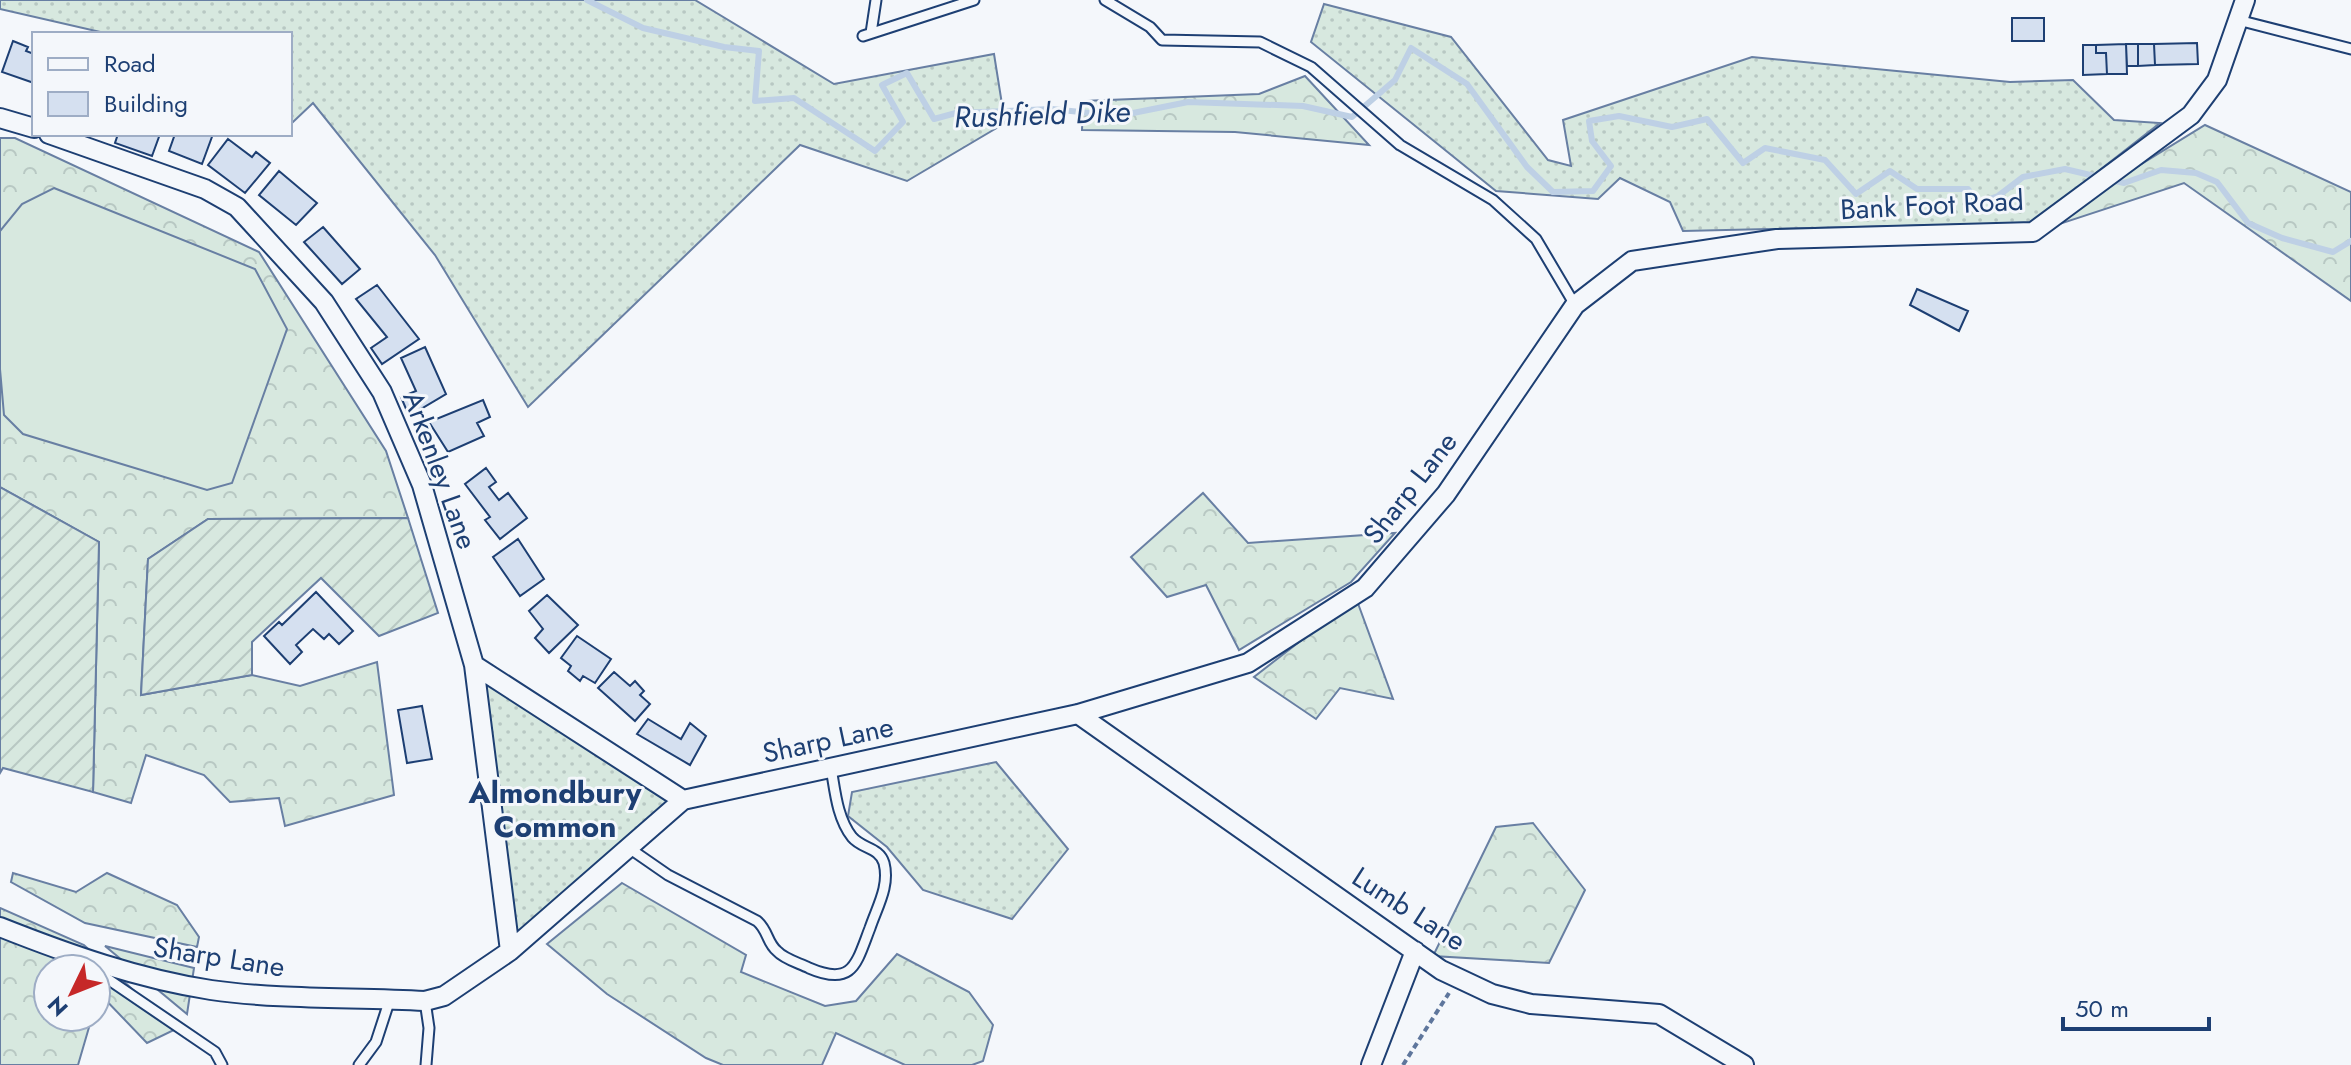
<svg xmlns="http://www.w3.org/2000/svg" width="2351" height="1065" viewBox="0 0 2351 1065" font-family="Jost,sans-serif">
<defs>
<pattern id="grass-dots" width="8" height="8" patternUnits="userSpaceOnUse" patternTransform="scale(2)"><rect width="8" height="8" fill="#d7e8df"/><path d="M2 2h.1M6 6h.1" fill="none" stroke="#b8c8c3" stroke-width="1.8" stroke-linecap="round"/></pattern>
<pattern id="forest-crowns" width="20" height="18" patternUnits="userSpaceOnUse" patternTransform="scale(2)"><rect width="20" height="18" fill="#d7e8df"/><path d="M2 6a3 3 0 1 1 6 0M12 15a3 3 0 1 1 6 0" fill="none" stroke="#b8c8c3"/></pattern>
<pattern id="garden-furrows" width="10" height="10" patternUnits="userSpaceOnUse" patternTransform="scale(2)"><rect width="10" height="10" fill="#d7e8df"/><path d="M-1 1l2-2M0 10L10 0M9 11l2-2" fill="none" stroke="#b8c8c3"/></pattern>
</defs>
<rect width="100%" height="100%" fill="#f4f7fb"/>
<path fill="url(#grass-dots)" stroke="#687fa3" stroke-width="2" d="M 0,0 L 695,0 L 834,84 L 994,54 L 1005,123 L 907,181 L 800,145 L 528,407 L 435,255 L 313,103 L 293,122 L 290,120 L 290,34 L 109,34 L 0,9 Z
M 1324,4 L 1451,37 L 1548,160 L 1571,166 L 1563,120 L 1752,57 L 2010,82 L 2073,80 L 2114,120 L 2160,123 L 2032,223 L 1683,231 L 1670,202 L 1620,178 L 1598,199 L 1496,191 L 1311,42 Z
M 474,665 L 680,801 L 507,952 Z
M 996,762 L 1068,849 L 1012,919 L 923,890 L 887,847 L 848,816 L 852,792 Z"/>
<path fill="url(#forest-crowns)" stroke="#687fa3" stroke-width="2" d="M 1305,76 L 1369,145 L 1235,132 L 1082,130 L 1083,101 L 1259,94 Z
M 2205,125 L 2351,192 L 2351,301 L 2184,183 L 2026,235 Z
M 0,138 L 15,138 L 259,252 L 386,451 L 408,518 L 208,519 L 148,559 L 141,695 L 252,675 L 300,686 L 377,662 L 394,795 L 285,826 L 279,798 L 230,802 L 204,775 L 146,755 L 131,803 L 93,792 L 99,542 L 0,487 Z
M 1203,493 L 1248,543 L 1395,533 L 1351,582 L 1239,650 L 1206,585 L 1167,597 L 1131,557 Z
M 1356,598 L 1393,699 L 1340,688 L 1316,719 L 1254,677 Z
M 1533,823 L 1585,890 L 1549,963 L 1433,956 L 1496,827 Z
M 107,873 L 177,905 L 199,937 L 197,947 L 85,923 L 11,882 L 13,873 L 76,892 Z
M 622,883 L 746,955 L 741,972 L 825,1006 L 856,1001 L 897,954 L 969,992 L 993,1025 L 983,1061 L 972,1065 L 905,1065 L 836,1033 L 822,1065 L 723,1065 L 706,1058 L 607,994 L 547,944 Z
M 0,908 L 84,945 L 176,1029 L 147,1043 L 99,993 L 96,1002 L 96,969 L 48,969 L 48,1017 L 92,1017 L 78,1065 L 0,1065 Z
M 105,946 L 194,968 L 187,1014 Z"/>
<path fill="url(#garden-furrows)" stroke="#687fa3" stroke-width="2" d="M 0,487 L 99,542 L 93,792 L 3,768 L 0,773 Z
M 408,518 L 438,613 L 379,636 L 321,578 L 252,642 L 252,675 L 141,695 L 148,559 L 208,519 Z"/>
<path fill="#d7e8df" stroke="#687fa3" stroke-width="2" d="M 54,188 L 255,269 L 287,329 L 232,483 L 207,490 L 23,434 L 4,415 L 0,369 L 0,231 L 22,204 Z"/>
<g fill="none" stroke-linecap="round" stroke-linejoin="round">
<path stroke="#bed0e5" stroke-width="6" d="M 587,0 L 643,28 L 724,47 L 759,51 L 755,101 L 794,98 L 875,151 L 903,122 L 882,85 L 907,73 L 934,119 L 956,113 L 1052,109 L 1118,116 L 1188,102 L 1303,106 L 1352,117 L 1395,80 L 1411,48 L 1467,84 L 1527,167 L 1553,192 L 1593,191 L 1611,166 L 1592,141 L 1589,121 L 1619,116 L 1672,127 L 1707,119 L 1743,163 L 1765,148 L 1825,160 L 1856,194 L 1890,171 L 1917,189 L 1968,189 L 1978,203 L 1998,196 L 2023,177 L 2065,169 L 2124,183 L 2161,170 L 2196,173 L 2217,182 L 2248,223 L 2282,238 L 2333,252 L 2351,241"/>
</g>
<path fill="#d5e0f0" stroke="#1d3f73" stroke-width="2" d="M 2012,18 L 2044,18 L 2044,41 L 2012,41 Z
M 13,41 L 28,47 L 26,51 L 34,54 L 34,83 L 2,72 Z
M 2197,43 L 2198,64 L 2155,65 L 2154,44 Z
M 2126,44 L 2127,74 L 2107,74 L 2106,53 L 2096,53 L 2096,45 Z
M 2126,44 L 2138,44 L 2138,66 L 2127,66 Z
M 2138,44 L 2154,44 L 2155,65 L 2138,66 Z
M 2083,45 L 2096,45 L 2096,53 L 2106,53 L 2107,74 L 2083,75 Z
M 118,134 L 160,134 L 152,156 L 115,143 Z
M 175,134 L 213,134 L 202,164 L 169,151 Z
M 228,139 L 252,157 L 256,152 L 270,163 L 245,193 L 208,165 Z
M 279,171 L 317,203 L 296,225 L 259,195 Z
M 323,227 L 360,269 L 342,284 L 304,242 Z
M 377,285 L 419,339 L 382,364 L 371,348 L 387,337 L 356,299 Z
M 1917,289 L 1968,311 L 1959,331 L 1910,305 Z
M 425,347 L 446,394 L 409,416 L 401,397 L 416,391 L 401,358 Z
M 483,400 L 490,417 L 477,423 L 484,436 L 448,452 L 429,422 Z
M 486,468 L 496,482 L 489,487 L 499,500 L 508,493 L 527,518 L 500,539 L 485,520 L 490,517 L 465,484 Z
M 518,539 L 544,579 L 520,596 L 493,557 Z
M 316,592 L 353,631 L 339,644 L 329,634 L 324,639 L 313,629 L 296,645 L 302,652 L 290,664 L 264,636 L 279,622 L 282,625 Z
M 547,595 L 578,625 L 549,653 L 535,638 L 543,629 L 529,611 Z
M 577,636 L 611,659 L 595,683 L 583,676 L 580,681 L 568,671 L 571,666 L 561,658 Z
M 614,672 L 630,686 L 635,681 L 644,691 L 640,695 L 650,704 L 635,721 L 598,688 Z
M 422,706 L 432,759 L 407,763 L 398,710 Z
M 648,719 L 681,739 L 690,723 L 706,736 L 690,765 L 637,734 Z"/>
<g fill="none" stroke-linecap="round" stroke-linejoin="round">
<g stroke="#1d3f73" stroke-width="13">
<path id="lane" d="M 1105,0 L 1150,27 L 1162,40 L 1260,42 L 1311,67 L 1400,145 L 1493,200 L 1536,239 L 1575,305
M 2238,20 L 2351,49
M 871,33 L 876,0
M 863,36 L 974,0
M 629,848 L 668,875 L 757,921 C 768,930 767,943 777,951 C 784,959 799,963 809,968 C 853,987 856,964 870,928 C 877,907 890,886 884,863 C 879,847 862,849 852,837 C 837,818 835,790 831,768
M 96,971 L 215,1052 L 222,1065
M 425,1001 L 429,1028 L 426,1065
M 359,1065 L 376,1042 L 390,999"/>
</g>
<g stroke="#1d3f73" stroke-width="22">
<path id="street" d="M 0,118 L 34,128
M 49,134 L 205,189 L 237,207 L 324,302 L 382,392 L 422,485 L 474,665 L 510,951
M 474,665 L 683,800
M 1078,714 L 1441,970 L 1492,994 L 1531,1004 L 1659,1014 L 1744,1065
M 0,927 C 68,954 139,979 211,990 C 282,1000 354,997 425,1001 L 444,996 L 510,951 L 683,800 L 1078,714 L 1248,663 L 1365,588 L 1446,494 L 1575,305 L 1632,261 L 1777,239 L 2033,232 L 2191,115 L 2217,80 L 2245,0
M 1371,1065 L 1415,951"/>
</g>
<path stroke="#5e769c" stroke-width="4" stroke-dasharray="6 4" stroke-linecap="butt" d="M 1403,1065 L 1449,993"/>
<use href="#lane" stroke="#f4f7fb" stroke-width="9"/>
<use href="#street" stroke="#f4f7fb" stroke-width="18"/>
</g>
<g text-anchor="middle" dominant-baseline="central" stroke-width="6" stroke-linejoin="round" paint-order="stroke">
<g font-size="28" fill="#1d3f73" stroke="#f4f7fb">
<text transform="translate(1932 205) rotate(-3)">Bank Foot Road</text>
<text transform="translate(440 470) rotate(70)">Arkenley Lane</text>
<text transform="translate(1410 488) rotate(-52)">Sharp Lane</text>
<text transform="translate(828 740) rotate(-12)">Sharp Lane</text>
<text transform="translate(1409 909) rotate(33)">Lumb Lane</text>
<text transform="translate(219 957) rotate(9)">Sharp Lane</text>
</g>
<g font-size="30" font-style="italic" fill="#1d3f73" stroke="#f4f7fb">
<text transform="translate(1042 114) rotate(-2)">Rushfield Dike</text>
</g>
<g font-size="30" font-weight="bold" fill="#1d3f73" stroke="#f4f7fb">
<text x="555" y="792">Almondbury<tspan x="555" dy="34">Common</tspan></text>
</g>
</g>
<rect x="32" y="32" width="260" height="104" fill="#f4f7fb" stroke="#9eadc5" stroke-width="2"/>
<rect x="48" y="58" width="40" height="12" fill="#f4f7fb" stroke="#9eadc5" stroke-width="2"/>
<text x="104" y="72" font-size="24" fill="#1d3f73">Road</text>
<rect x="48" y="92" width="40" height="24" fill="#d5e0f0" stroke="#9eadc5" stroke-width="2"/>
<text x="104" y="112" font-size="24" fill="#1d3f73">Building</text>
<g transform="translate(72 993) rotate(227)"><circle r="38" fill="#f4f7fb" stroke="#9eadc5" stroke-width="2"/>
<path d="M0-6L14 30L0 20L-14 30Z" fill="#c62828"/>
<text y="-12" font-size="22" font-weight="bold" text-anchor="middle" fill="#1d3f73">N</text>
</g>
<path d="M2063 1017v12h146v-12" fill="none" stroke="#1d3f73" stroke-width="4"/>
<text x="2075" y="1017" font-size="24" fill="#1d3f73" stroke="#f4f7fb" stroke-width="6" paint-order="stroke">50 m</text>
</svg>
